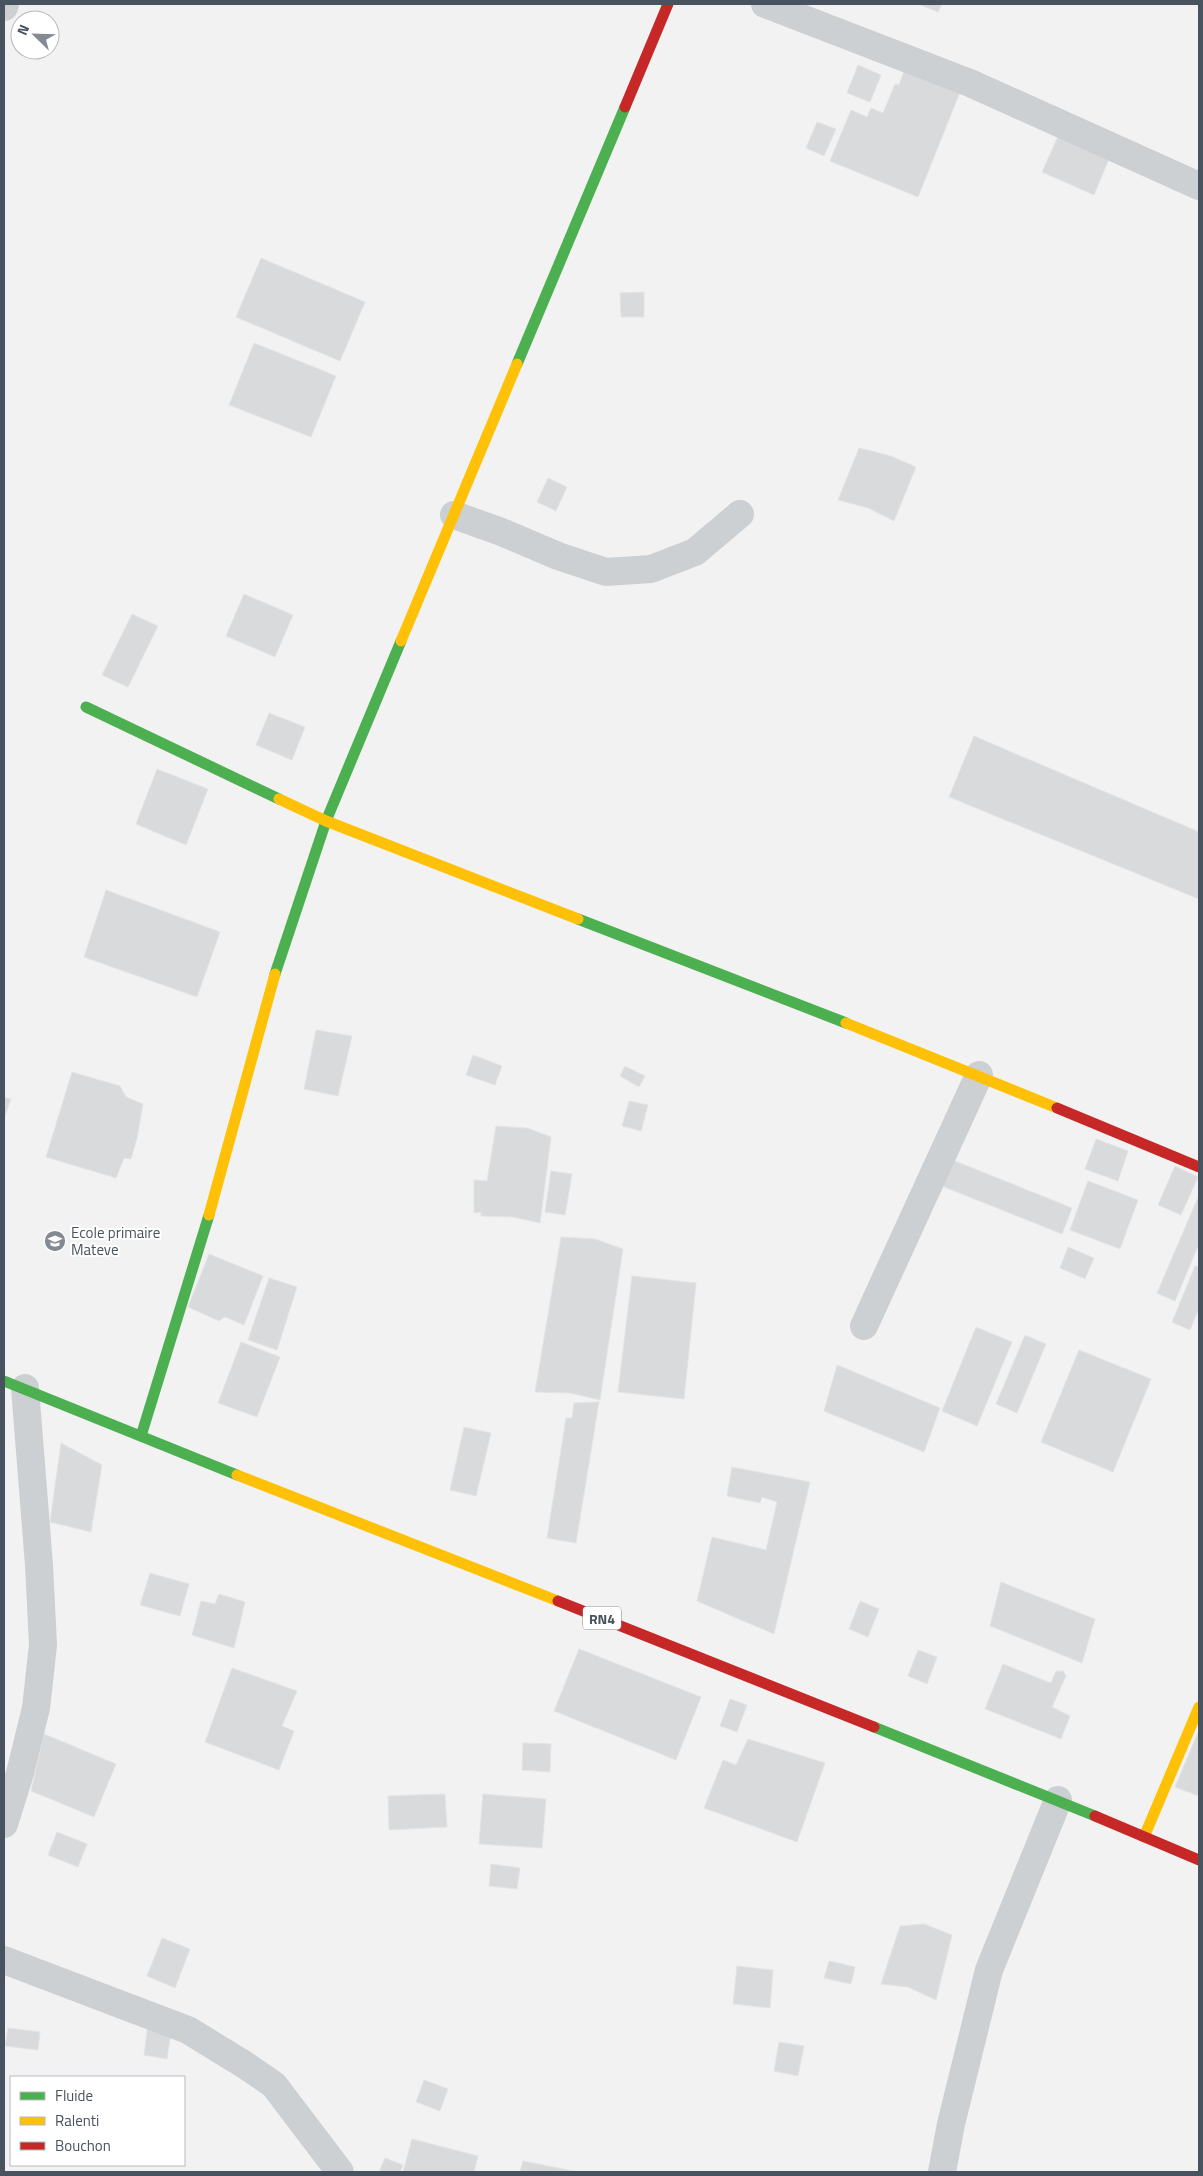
<svg xmlns="http://www.w3.org/2000/svg" width="1203" height="2176" viewBox="0 0 1203 2176" font-family="'Titillium Web',sans-serif">
<rect width="100%" height="100%" fill="#f2f2f2"/>
<path fill="#d9dadc" stroke="#e3e4e5" d="M 918,4 L 942,4 L 938,12 Z
M 858,65 L 881,75 L 870,102 L 847,93 Z
M 906,66 L 962,87 L 918,197 L 830,161 L 851,110 L 867,117 L 871,108 L 883,113 L 895,84 L 899,85 Z
M 817,122 L 836,129 L 824,156 L 806,148 Z
M 1060,132 L 1111,154 L 1094,195 L 1042,172 Z
M 261,258 L 365,302 L 340,361 L 236,317 Z
M 644,292 L 644,317 L 621,317 L 620,293 Z
M 254,343 L 336,376 L 311,437 L 229,405 Z
M 859,448 L 891,456 L 916,467 L 894,521 L 868,508 L 838,500 Z
M 548,478 L 567,487 L 556,511 L 537,502 Z
M 244,594 L 293,615 L 275,657 L 226,636 Z
M 132,614 L 158,626 L 128,687 L 102,675 Z
M 269,713 L 305,727 L 292,760 L 256,745 Z
M 974,736 L 1199,832 L 1199,899 L 949,797 Z
M 157,769 L 208,789 L 186,845 L 136,824 Z
M 106,890 L 220,932 L 197,997 L 84,957 Z
M 316,1030 L 352,1036 L 338,1096 L 304,1089 Z
M 473,1055 L 502,1066 L 495,1085 L 466,1075 Z
M 625,1066 L 645,1076 L 639,1087 L 620,1076 Z
M 72,1072 L 120,1086 L 126,1097 L 143,1104 L 137,1138 L 131,1159 L 124,1158 L 116,1178 L 46,1157 Z
M 4,1097 L 11,1099 L 4,1119 Z
M 629,1101 L 648,1105 L 641,1131 L 622,1126 Z
M 496,1126 L 527,1128 L 551,1137 L 540,1223 L 513,1217 L 481,1216 L 481,1212 L 474,1213 L 474,1180 L 487,1181 Z
M 1096,1139 L 1128,1151 L 1118,1181 L 1085,1169 Z
M 945,1157 L 1072,1208 L 1062,1234 L 934,1183 Z
M 1175,1166 L 1198,1177 L 1181,1215 L 1158,1205 Z
M 551,1171 L 572,1174 L 565,1215 L 545,1212 Z
M 1088,1181 L 1138,1200 L 1120,1249 L 1070,1230 Z
M 1199,1195 L 1199,1244 L 1175,1301 L 1157,1293 Z
M 561,1237 L 595,1239 L 623,1249 L 600,1400 L 570,1393 L 535,1392 Z
M 1068,1247 L 1094,1258 L 1085,1279 L 1060,1268 Z
M 209,1254 L 263,1276 L 244,1325 L 225,1317 L 219,1321 L 188,1307 Z
M 1195,1266 L 1199,1267 L 1199,1308 L 1190,1330 L 1172,1322 Z
M 632,1276 L 696,1283 L 684,1399 L 618,1392 Z
M 269,1278 L 297,1287 L 277,1350 L 248,1340 Z
M 976,1327 L 1012,1342 L 977,1426 L 942,1411 Z
M 1025,1335 L 1046,1344 L 1017,1413 L 996,1404 Z
M 241,1342 L 280,1357 L 257,1417 L 218,1403 Z
M 1079,1350 L 1151,1379 L 1113,1472 L 1041,1442 Z
M 837,1365 L 940,1408 L 924,1452 L 824,1411 Z
M 599,1402 L 576,1543 L 547,1538 L 566,1418 L 572,1418 L 574,1403 Z
M 464,1427 L 491,1433 L 476,1496 L 450,1490 Z
M 61,1443 L 102,1465 L 91,1532 L 50,1522 Z
M 732,1467 L 810,1482 L 774,1634 L 697,1601 L 712,1537 L 766,1550 L 777,1502 L 762,1497 L 760,1503 L 727,1496 Z
M 150,1573 L 189,1584 L 180,1616 L 140,1605 Z
M 1001,1582 L 1095,1619 L 1082,1663 L 990,1626 Z
M 219,1594 L 245,1602 L 234,1648 L 192,1635 L 201,1601 L 215,1604 Z
M 860,1601 L 879,1609 L 868,1637 L 849,1629 Z
M 579,1649 L 701,1697 L 676,1760 L 554,1711 Z
M 918,1650 L 937,1657 L 927,1684 L 908,1676 Z
M 1003,1664 L 1051,1683 L 1056,1671 L 1063,1671 L 1066,1676 L 1052,1707 L 1070,1716 L 1061,1739 L 985,1709 Z
M 232,1668 L 297,1691 L 282,1726 L 294,1731 L 279,1770 L 205,1742 Z
M 730,1699 L 747,1705 L 737,1732 L 720,1726 Z
M 1199,1730 L 1199,1796 L 1175,1787 Z
M 44,1734 L 116,1764 L 94,1817 L 31,1791 Z
M 748,1739 L 825,1763 L 797,1842 L 704,1808 L 723,1760 L 736,1765 Z
M 523,1743 L 551,1744 L 550,1772 L 522,1770 Z
M 445,1794 L 447,1827 L 389,1830 L 388,1796 Z
M 483,1794 L 546,1799 L 542,1848 L 479,1844 Z
M 57,1832 L 87,1844 L 78,1867 L 48,1855 Z
M 491,1864 L 520,1868 L 517,1889 L 489,1886 Z
M 924,1924 L 952,1935 L 936,2000 L 908,1987 L 881,1984 L 900,1926 Z
M 162,1938 L 190,1949 L 175,1988 L 147,1976 Z
M 829,1961 L 855,1967 L 851,1984 L 824,1978 Z
M 737,1966 L 773,1970 L 770,2008 L 733,2004 Z
M 148,2024 L 172,2027 L 167,2059 L 144,2055 Z
M 8,2028 L 40,2032 L 38,2050 L 5,2046 Z
M 779,2042 L 804,2046 L 798,2076 L 774,2071 Z
M 424,2080 L 448,2089 L 440,2111 L 416,2102 Z
M 412,2139 L 478,2156 L 474,2172 L 403,2172 Z
M 385,2158 L 403,2165 L 400,2172 L 379,2172 Z
M 523,2161 L 578,2172 L 520,2172 Z"/>
<g fill="none" stroke-linecap="round" stroke-linejoin="round">
<path stroke="#cdd0d3" stroke-width="28" d="M 765,4 L 970,83 L 1199,186
M 4,7 L 5,4
M 454,515 L 499,531 L 558,556 L 606,572 L 651,569 L 695,552 L 740,514
M 864,1326 L 979,1075
M 4,1824 L 20,1773 L 36,1708 L 43,1645 L 39,1565 L 25,1388
M 4,1960 L 188,2030 L 245,2065 L 274,2085 L 340,2172
M 942,2172 L 951,2124 L 989,1970 L 1058,1800"/>
<path stroke="#4caf50" stroke-width="11" d="M 517,364 L 625,107
M 86,707 L 279,799
M 578,919 L 846,1023
M 275,974 L 326,821 L 401,641
M 4,1381 L 237,1475
M 141,1436 L 209,1215
M 874,1727 L 1095,1816"/>
<path stroke="#ffc107" stroke-width="11" d="M 401,641 L 517,364
M 279,799 L 326,821 L 578,919
M 846,1023 L 1057,1108
M 209,1215 L 275,974
M 237,1475 L 558,1601
M 1144,1837 L 1199,1707"/>
<path stroke="#c62828" stroke-width="11" d="M 625,107 L 668,4
M 1057,1108 L 1199,1167
M 558,1601 L 874,1727
M 1095,1816 L 1199,1860"/>
</g>
<defs>
<g id="school-disc" transform="scale(1.125)"><circle r="9.5" fill="#848a92" stroke="#fff"/><path d="M0-5L7-2L0 1L-7-2ZM-4 1L0 2.5L4 1V4Q0 6-4 4Z" fill="#fff"/></g>
</defs>
<g fill-rule="evenodd">
<use href="#school-disc" x="55" y="1241"/>
</g>
<g text-anchor="middle" dominant-baseline="central" stroke-width="4" stroke-linejoin="round" paint-order="stroke">
<rect fill="#fff" stroke="#80868f" stroke-width="1" x="583" y="1606.5" width="38" height="23" rx="4"/>
<g font-size="14" font-weight="bold" fill="#49525f">
<text x="602" y="1618">RN4</text>
</g>
<g font-size="15" fill="#49525f" stroke="#fff" text-anchor="start">
<text x="71" y="1232">Ecole primaire<tspan x="71" dy="17">Mateve</tspan></text>
</g>
</g>
<rect width="1203" height="2176" fill="none" stroke="#49525f" stroke-width="10"/>
<rect x="10" y="2076" width="175" height="90" fill="#ffffff" stroke="#b6babf"/>
<rect x="20" y="2092" width="25" height="8" fill="#4caf50" stroke="#b6babf"/>
<text x="55" y="2101" font-size="15" fill="#49525f">Fluide</text>
<rect x="20" y="2117" width="25" height="8" fill="#ffc107" stroke="#b6babf"/>
<text x="55" y="2126" font-size="15" fill="#49525f">Ralenti</text>
<rect x="20" y="2142" width="25" height="8" fill="#c62828" stroke="#b6babf"/>
<text x="55" y="2151" font-size="15" fill="#49525f">Bouchon</text>
<g transform="translate(35 35) rotate(293)"><circle r="24" fill="#ffffff" stroke="#b6babf"/>
<path d="M0-4L9 19L0 12L-9 19Z" fill="#848a92"/>
<text y="-8" font-size="14" font-weight="bold" text-anchor="middle" fill="#49525f">N</text>
</g>
</svg>
